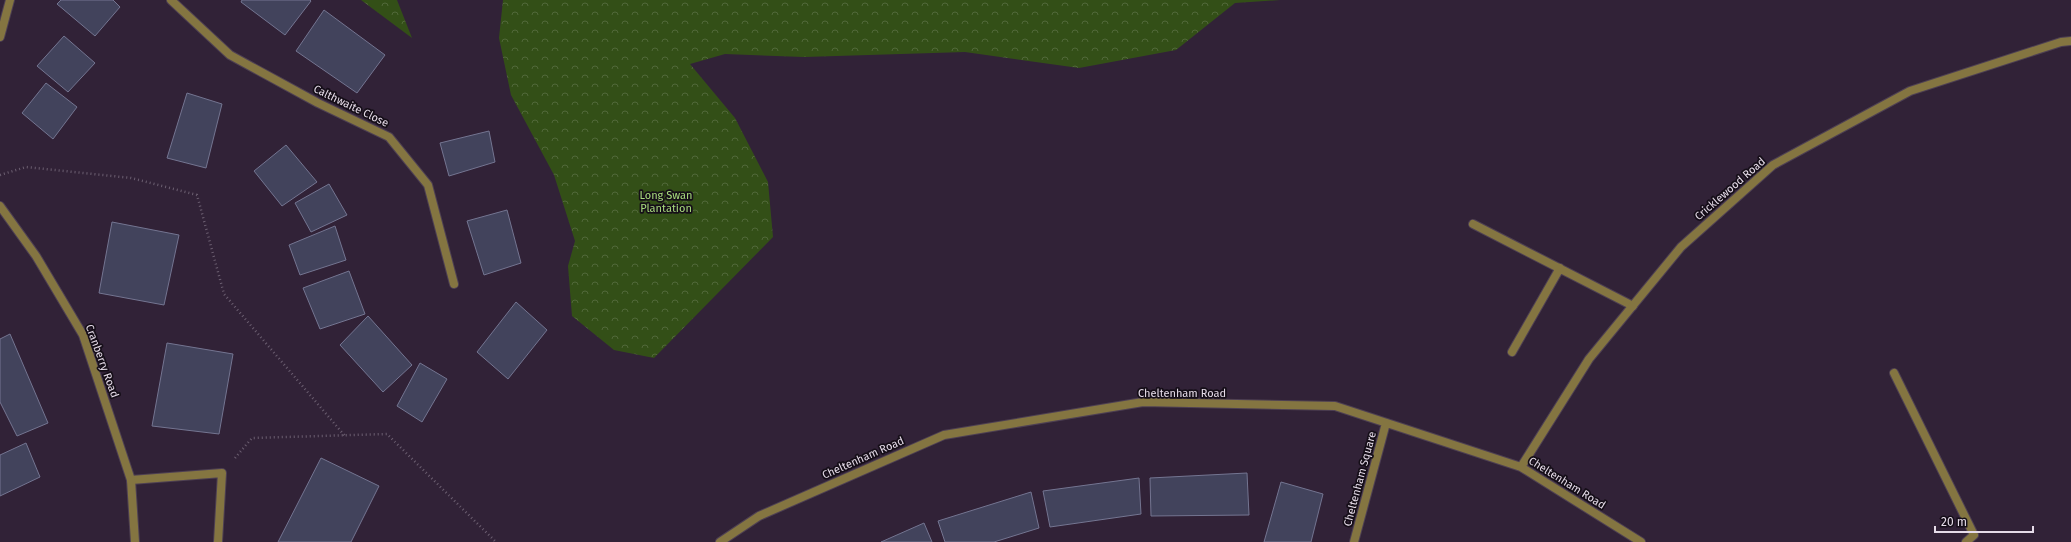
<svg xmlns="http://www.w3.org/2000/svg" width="2071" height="542" viewBox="0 0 2071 542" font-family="'Fira Sans',sans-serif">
<defs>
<pattern id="forest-crowns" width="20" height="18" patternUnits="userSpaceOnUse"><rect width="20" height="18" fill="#334f17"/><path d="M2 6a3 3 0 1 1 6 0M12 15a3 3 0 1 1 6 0" fill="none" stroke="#516839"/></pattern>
</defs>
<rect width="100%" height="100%" fill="#312237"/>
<path fill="url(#forest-crowns)" d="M 361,0 L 397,0 L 412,38 Z
M 503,0 L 1280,0 L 1235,3 L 1176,50 L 1079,68 L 965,52 L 804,57 L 725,54 L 690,64 L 735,118 L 768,182 L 773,237 L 654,358 L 614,350 L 572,316 L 568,266 L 575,241 L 554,175 L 511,95 L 499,38 Z"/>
<path fill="#42435c" stroke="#747591" d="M 61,0 L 113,0 L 120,7 L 95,36 L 57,4 Z
M 242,0 L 310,0 L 311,1 L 285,35 L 241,2 Z
M 324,10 L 385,55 L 357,93 L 296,51 Z
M 64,36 L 95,63 L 68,92 L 37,66 Z
M 46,83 L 77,107 L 53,139 L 22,113 Z
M 187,93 L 222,104 L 206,168 L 167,158 Z
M 489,131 L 495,162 L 449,176 L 440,143 Z
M 286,145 L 317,182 L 282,206 L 254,171 Z
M 329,184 L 347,215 L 311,232 L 295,203 Z
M 507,210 L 521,263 L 484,275 L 467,221 Z
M 112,222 L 179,235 L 164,305 L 99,293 Z
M 335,226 L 346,260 L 300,275 L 289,245 Z
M 349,271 L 365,314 L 320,329 L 303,288 Z
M 516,302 L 547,330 L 508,379 L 477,352 Z
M 368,316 L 412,365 L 383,392 L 340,345 Z
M 10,334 L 48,423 L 17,436 L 0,402 L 0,339 Z
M 167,343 L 233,354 L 219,434 L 152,426 Z
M 420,363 L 447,379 L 422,422 L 397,406 Z
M 26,443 L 40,477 L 0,496 L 0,455 Z
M 321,458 L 379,486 L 351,542 L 278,542 Z
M 1247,473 L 1249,515 L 1151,516 L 1150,478 Z
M 1139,478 L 1141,514 L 1050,527 L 1043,491 Z
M 1281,482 L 1323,494 L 1311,542 L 1264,542 Z
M 1031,492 L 1039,528 L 994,542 L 945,542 L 938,521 Z
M 924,523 L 932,542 L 881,542 Z"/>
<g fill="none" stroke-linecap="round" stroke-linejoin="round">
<g stroke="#4e4053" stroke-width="10">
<path id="lane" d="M 1473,224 L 1633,306
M 1512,352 L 1560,268
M 1894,373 L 1974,535 L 1966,542
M 131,480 L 222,473 L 218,542"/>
</g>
<g stroke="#4e4053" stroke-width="10">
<path id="street" d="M 171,0 L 230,55 L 318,103 L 389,137 L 428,185 L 454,284
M 0,37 L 10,0
M 0,206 L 36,256 L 83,335 L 131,480 L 135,542
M 1521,467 L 1589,359 L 1681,247 L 1773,165 L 1910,91 L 2061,42 L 2071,41
M 720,542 L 759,516 L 944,435 L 1143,402 L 1335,406 L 1521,467 L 1641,542
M 1354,542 L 1386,423"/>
</g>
<path stroke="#6c5f71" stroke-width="2.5" stroke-dasharray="1 3" stroke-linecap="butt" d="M 0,175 L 26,167 L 131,178 L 197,195 L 224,294 L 345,436
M 235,458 L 252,438 L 387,434 L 496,542"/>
<use href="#lane" stroke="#847541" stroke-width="8"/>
<use href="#street" stroke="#847541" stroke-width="8"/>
</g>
<g text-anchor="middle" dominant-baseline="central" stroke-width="3.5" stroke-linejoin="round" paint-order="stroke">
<g font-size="11" fill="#e6dce9" stroke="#150e18">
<text transform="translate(351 106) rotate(26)">Calthwaite Close</text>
<text transform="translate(1730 189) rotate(-41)">Cricklewood Road</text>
<text transform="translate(102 361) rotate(70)">Cranberry Road</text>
<text x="1182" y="393">Cheltenham Road</text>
<text transform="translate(863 458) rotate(-24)">Cheltenham Road</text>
<text transform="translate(1360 479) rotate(-75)">Cheltenham Square</text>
<text transform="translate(1567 483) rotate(32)">Cheltenham Road</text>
</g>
<g font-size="11" fill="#a8db7d" stroke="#150e18">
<text x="666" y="195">Long Swan<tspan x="666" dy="13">Plantation</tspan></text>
</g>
</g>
<path d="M1935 526v6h98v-6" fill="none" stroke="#e6dce9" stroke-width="2"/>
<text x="1941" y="526" font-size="12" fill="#e6dce9" stroke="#150e18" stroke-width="3" paint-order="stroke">20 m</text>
</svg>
